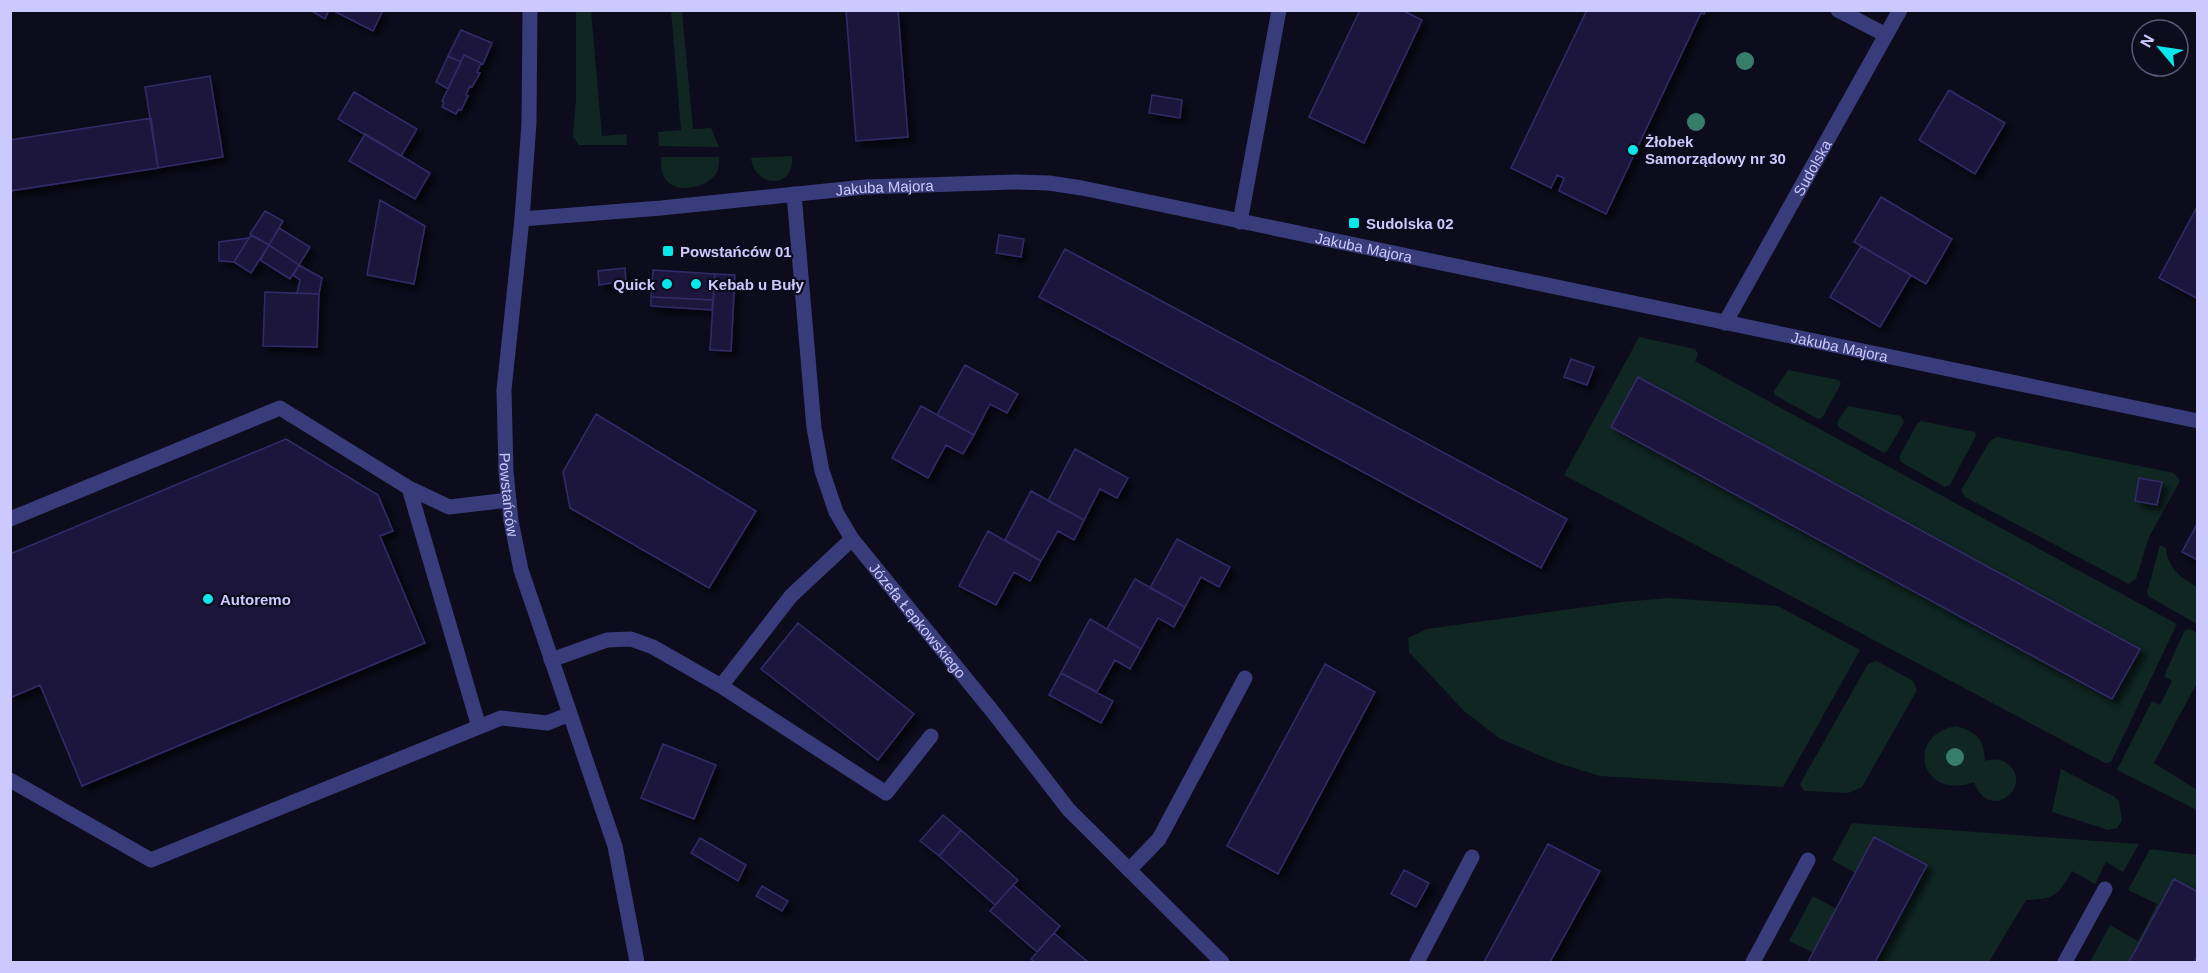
<svg xmlns="http://www.w3.org/2000/svg" width="2208" height="973" viewBox="0 0 2208 973" font-family="Arial,sans-serif">
<defs>
<filter id="shadow"><feDropShadow dx="5.5" dy="5.5" stdDeviation="3" flood-color="#0009"/></filter>
</defs>
<rect width="100%" height="100%" fill="#0d0c1c"/>
<path fill="#0f2623" d="M 576,11 L 591,11 L 602,136 L 626,134 L 627,145 L 579,145 L 573,137 L 576,98 Z
M 671,11 L 682,11 L 693,129 L 711,128 L 719,147 L 659,146 L 658,132 L 681,130 Z
M 792,156 C 795,191 754,187 751,158 Z
M 661,157 L 719,157 C 719,162 719,167 717,172 C 709,187 678,195 666,180 C 661,174 661,165 661,157 Z
M 1639,337 L 1695,349 L 1698,354 L 1695,361 L 2177,624 L 2111,762 L 2105,763 L 1564,475 Z
M 1788,370 L 1839,380 L 1841,384 L 1822,418 L 1818,419 L 1775,395 L 1774,391 Z
M 1848,406 L 1901,416 L 1904,422 L 1888,450 L 1884,453 L 1838,427 L 1837,422 Z
M 1921,421 L 1975,432 L 1976,436 L 1950,485 L 1945,487 L 1901,462 L 1899,457 L 1917,424 Z
M 1997,437 L 2174,473 L 2180,481 L 2149,537 L 2136,579 L 2129,584 L 1965,497 L 1961,490 L 1990,441 Z
M 2160,545 L 2166,548 C 2167,567 2181,578 2197,587 L 2197,624 L 2148,596 L 2147,592 Z
M 1669,598 L 1778,606 L 1860,650 L 1783,787 L 1600,776 L 1555,762 L 1499,738 L 1464,711 L 1409,652 L 1408,638 L 1427,629 L 1622,602 Z
M 2190,629 L 2197,633 L 2197,683 L 2154,763 L 2197,790 L 2197,810 L 2117,770 L 2152,701 L 2160,705 L 2172,681 L 2164,676 L 2185,630 Z
M 1877,661 L 1913,681 L 1917,690 L 1862,787 L 1848,793 L 1804,791 L 1800,784 L 1868,664 Z
M 1956,726 C 1977,732 1984,739 1985,761 C 1995,759 2002,758 2010,766 C 2032,788 1989,823 1974,782 C 1922,802 1903,736 1956,726 Z
M 2061,769 L 2113,796 L 2119,801 L 2122,821 L 2117,828 L 2108,830 L 2052,812 Z
M 1852,823 L 2139,844 L 2123,872 L 2106,862 L 2095,884 L 2072,871 C 2058,896 2055,899 2026,900 L 1989,962 L 1810,962 L 1814,953 L 1789,941 L 1813,896 L 1837,909 L 1857,874 L 1832,860 Z
M 2150,849 L 2197,855 L 2197,962 L 2090,962 L 2110,925 L 2138,941 L 2157,904 L 2128,890 Z"/>
<path fill="#1d193d" stroke="#322c68" stroke-width="1.5" filter="url(#shadow)" d="M 310,10 L 329,10 L 325,19 Z
M 332,10 L 383,10 L 373,31 Z
M 846,10 L 898,10 L 908,137 L 856,141 Z
M 1360,10 L 1402,10 L 1422,20 L 1364,143 L 1309,117 Z
M 1587,10 L 1706,10 L 1704,14 L 1701,13 L 1606,214 L 1559,191 L 1564,178 L 1557,175 L 1551,188 L 1511,168 Z
M 461,30 L 492,43 L 483,64 L 464,55 L 461,62 L 448,56 Z
M 464,55 L 481,63 L 477,72 L 480,73 L 472,87 L 470,86 L 466,95 L 468,96 L 461,110 L 459,109 L 456,114 L 442,107 L 444,103 L 442,101 Z
M 448,56 L 461,62 L 448,89 L 436,82 Z
M 210,76 L 223,157 L 158,168 L 145,87 Z
M 1949,90 L 2005,123 L 1975,174 L 1919,140 Z
M 354,92 L 417,129 L 401,156 L 338,119 Z
M 1152,95 L 1182,100 L 1180,118 L 1149,113 Z
M 151,118 L 158,168 L 10,191 L 10,140 Z
M 365,134 L 430,173 L 415,199 L 349,161 Z
M 1881,197 L 1952,239 L 1926,284 L 1854,242 Z
M 380,200 L 425,226 L 414,284 L 367,275 Z
M 2198,205 L 2198,299 L 2159,278 Z
M 265,211 L 283,221 L 269,245 L 250,234 Z
M 279,228 L 310,247 L 299,265 L 269,245 Z
M 251,235 L 269,245 L 251,273 L 234,262 Z
M 999,235 L 1024,239 L 1021,257 L 996,253 Z
M 249,238 L 234,262 L 219,261 L 219,242 Z
M 269,245 L 299,265 L 290,279 L 260,260 Z
M 1861,246 L 1911,275 L 1880,327 L 1830,297 Z
M 1065,249 L 1567,519 L 1541,568 L 1039,297 Z
M 299,265 L 322,278 L 319,294 L 297,293 L 300,280 L 293,275 Z
M 625,268 L 626,281 L 599,285 L 598,271 Z
M 653,270 L 715,274 L 713,300 L 651,297 Z
M 715,274 L 735,275 L 731,351 L 710,350 Z
M 265,292 L 319,294 L 317,347 L 263,346 Z
M 651,297 L 713,300 L 712,310 L 651,306 Z
M 1571,359 L 1594,367 L 1587,385 L 1564,377 Z
M 965,365 L 1018,394 L 1007,413 L 990,404 L 974,435 L 937,415 Z
M 1638,377 L 2140,649 L 2112,699 L 1611,427 Z
M 921,406 L 974,435 L 963,454 L 946,445 L 928,478 L 892,458 Z
M 596,414 L 756,511 L 709,588 L 570,508 L 563,472 Z
M 286,439 L 378,495 L 393,531 L 380,536 L 425,643 L 82,786 L 40,685 L 12,697 L 10,694 L 10,554 Z
M 1075,449 L 1128,478 L 1117,498 L 1100,489 L 1084,520 L 1048,501 Z
M 2139,478 L 2162,482 L 2157,505 L 2135,501 Z
M 1031,491 L 1084,520 L 1074,540 L 1058,531 L 1041,561 L 1005,540 Z
M 2198,522 L 2198,560 L 2182,552 Z
M 988,531 L 1041,561 L 1030,581 L 1014,572 L 996,605 L 959,586 Z
M 1177,539 L 1230,567 L 1219,587 L 1201,577 L 1185,607 L 1150,588 Z
M 1135,579 L 1185,607 L 1174,627 L 1158,618 L 1141,649 L 1107,629 Z
M 1090,619 L 1141,649 L 1130,669 L 1115,660 L 1097,692 L 1061,673 Z
M 798,623 L 914,714 L 878,760 L 761,669 Z
M 1325,664 L 1375,692 L 1278,874 L 1227,846 Z
M 1061,673 L 1113,701 L 1101,723 L 1049,695 Z
M 663,744 L 716,765 L 694,819 L 641,798 Z
M 943,815 L 961,830 L 939,856 L 920,841 Z
M 961,830 L 1018,880 L 995,905 L 939,856 Z
M 1874,837 L 1927,865 L 1875,962 L 1808,962 Z
M 700,838 L 746,865 L 738,881 L 691,853 Z
M 1548,844 L 1600,871 L 1550,962 L 1484,962 Z
M 1404,870 L 1429,883 L 1416,907 L 1391,894 Z
M 2174,879 L 2198,892 L 2198,956 L 2194,962 L 2129,962 Z
M 1013,885 L 1060,926 L 1037,952 L 990,911 Z
M 762,886 L 788,901 L 782,911 L 756,896 Z
M 1054,933 L 1088,962 L 1034,962 L 1031,959 Z"/>
<g fill="none" stroke-linecap="round" stroke-linejoin="round">
<path stroke="#383c7a" stroke-width="15" d="M 1838,10 L 1886,35
M 409,488 L 449,507 L 509,500
M 10,519 L 280,408 L 409,488 L 479,727
M 551,660 L 607,640 L 631,639 L 653,647 L 721,686 L 886,793 L 931,736
M 721,686 L 791,596 L 852,539
M 10,780 L 151,860 L 501,718 L 547,723 L 570,714
M 1129,870 L 1159,839 L 1245,678
M 1417,962 L 1472,857
M 1753,962 L 1808,860
M 2065,962 L 2105,889"/>
<g stroke="#383c7a" stroke-width="15">
<path id="s1" d="M 794,194 L 814,428 L 822,471 L 836,512 L 852,539 L 993,712 L 1069,810 L 1222,962"/>
<path id="s2" d="M 522,219 L 661,208 L 865,187 L 1014,182 L 1049,183 L 1082,188 L 2198,421"/>
<path d="M 1240,222 L 1279,10"/>
<path id="s3" d="M 1725,323 L 1900,10"/>
</g>
<path stroke="#383c7a" stroke-width="15" id="s4" d="M 530,10 L 529,123 L 522,219 L 504,390 L 506,472 L 511,521 L 521,570 L 615,846 L 637,962"/>
</g>
<g fill="#377d6c">
<circle cx="1745" cy="61" r="9"/>
<circle cx="1696" cy="122" r="9"/>
<circle cx="1955" cy="757" r="9"/>
</g>
<g fill="#08e8eb" stroke="#0d0c1c" stroke-width="2">
<circle cx="1633" cy="150" r="6"/>
<rect x="1348" y="217" width="12" height="12" rx="3"/>
<rect x="662" y="245" width="12" height="12" rx="3"/>
<circle cx="667" cy="284" r="6"/>
<circle cx="696" cy="284" r="6"/>
<circle cx="208" cy="599" r="6"/>
</g>
<g text-anchor="middle" dominant-baseline="central" stroke-width="4.5" stroke-linejoin="round" paint-order="stroke">
<g font-size="15" font-weight="bold" fill="#cbc9fd" stroke="#0d0c1c" text-anchor="start">
<text x="1645" y="141">Żłobek<tspan x="1645" dy="17">Samorządowy nr 30</tspan></text>
<text x="1366" y="223">Sudolska 02</text>
<text x="680" y="251">Powstańców 01</text>
<text x="655" y="284" text-anchor="end">Quick</text>
<text x="708" y="284">Kebab u Buły</text>
<text x="220" y="599">Autoremo</text>
</g>
<g font-size="15" fill="#cbc9fd" stroke="#0d0c1c">
<text stroke="none"><textPath href="#s3" startOffset="178">Sudolska</textPath></text>
<text stroke="none"><textPath href="#s2" startOffset="364">Jakuba Majora</textPath></text>
<text stroke="none"><textPath href="#s2" startOffset="850">Jakuba Majora</textPath></text>
<text stroke="none"><textPath href="#s2" startOffset="1336">Jakuba Majora</textPath></text>
<text stroke="none"><textPath href="#s4" startOffset="486">Powstańców</textPath></text>
<text stroke="none"><textPath href="#s1" startOffset="458">Józefa Łepkowskiego</textPath></text>
</g>
</g>
<rect width="2208" height="973" fill="none" stroke="#cbc9fd" stroke-width="24"/>
<g transform="translate(2160 48) rotate(299)"><circle r="28" fill="#0d0c1c" stroke="#595876" stroke-width="1.5"/>
<path d="M0-4.5L10 22L0 15L-10 22Z" fill="#08e8eb"/>
<text y="-9" font-size="16" font-weight="bold" text-anchor="middle" fill="#cbc9fd">N</text>
</g>
</svg>
